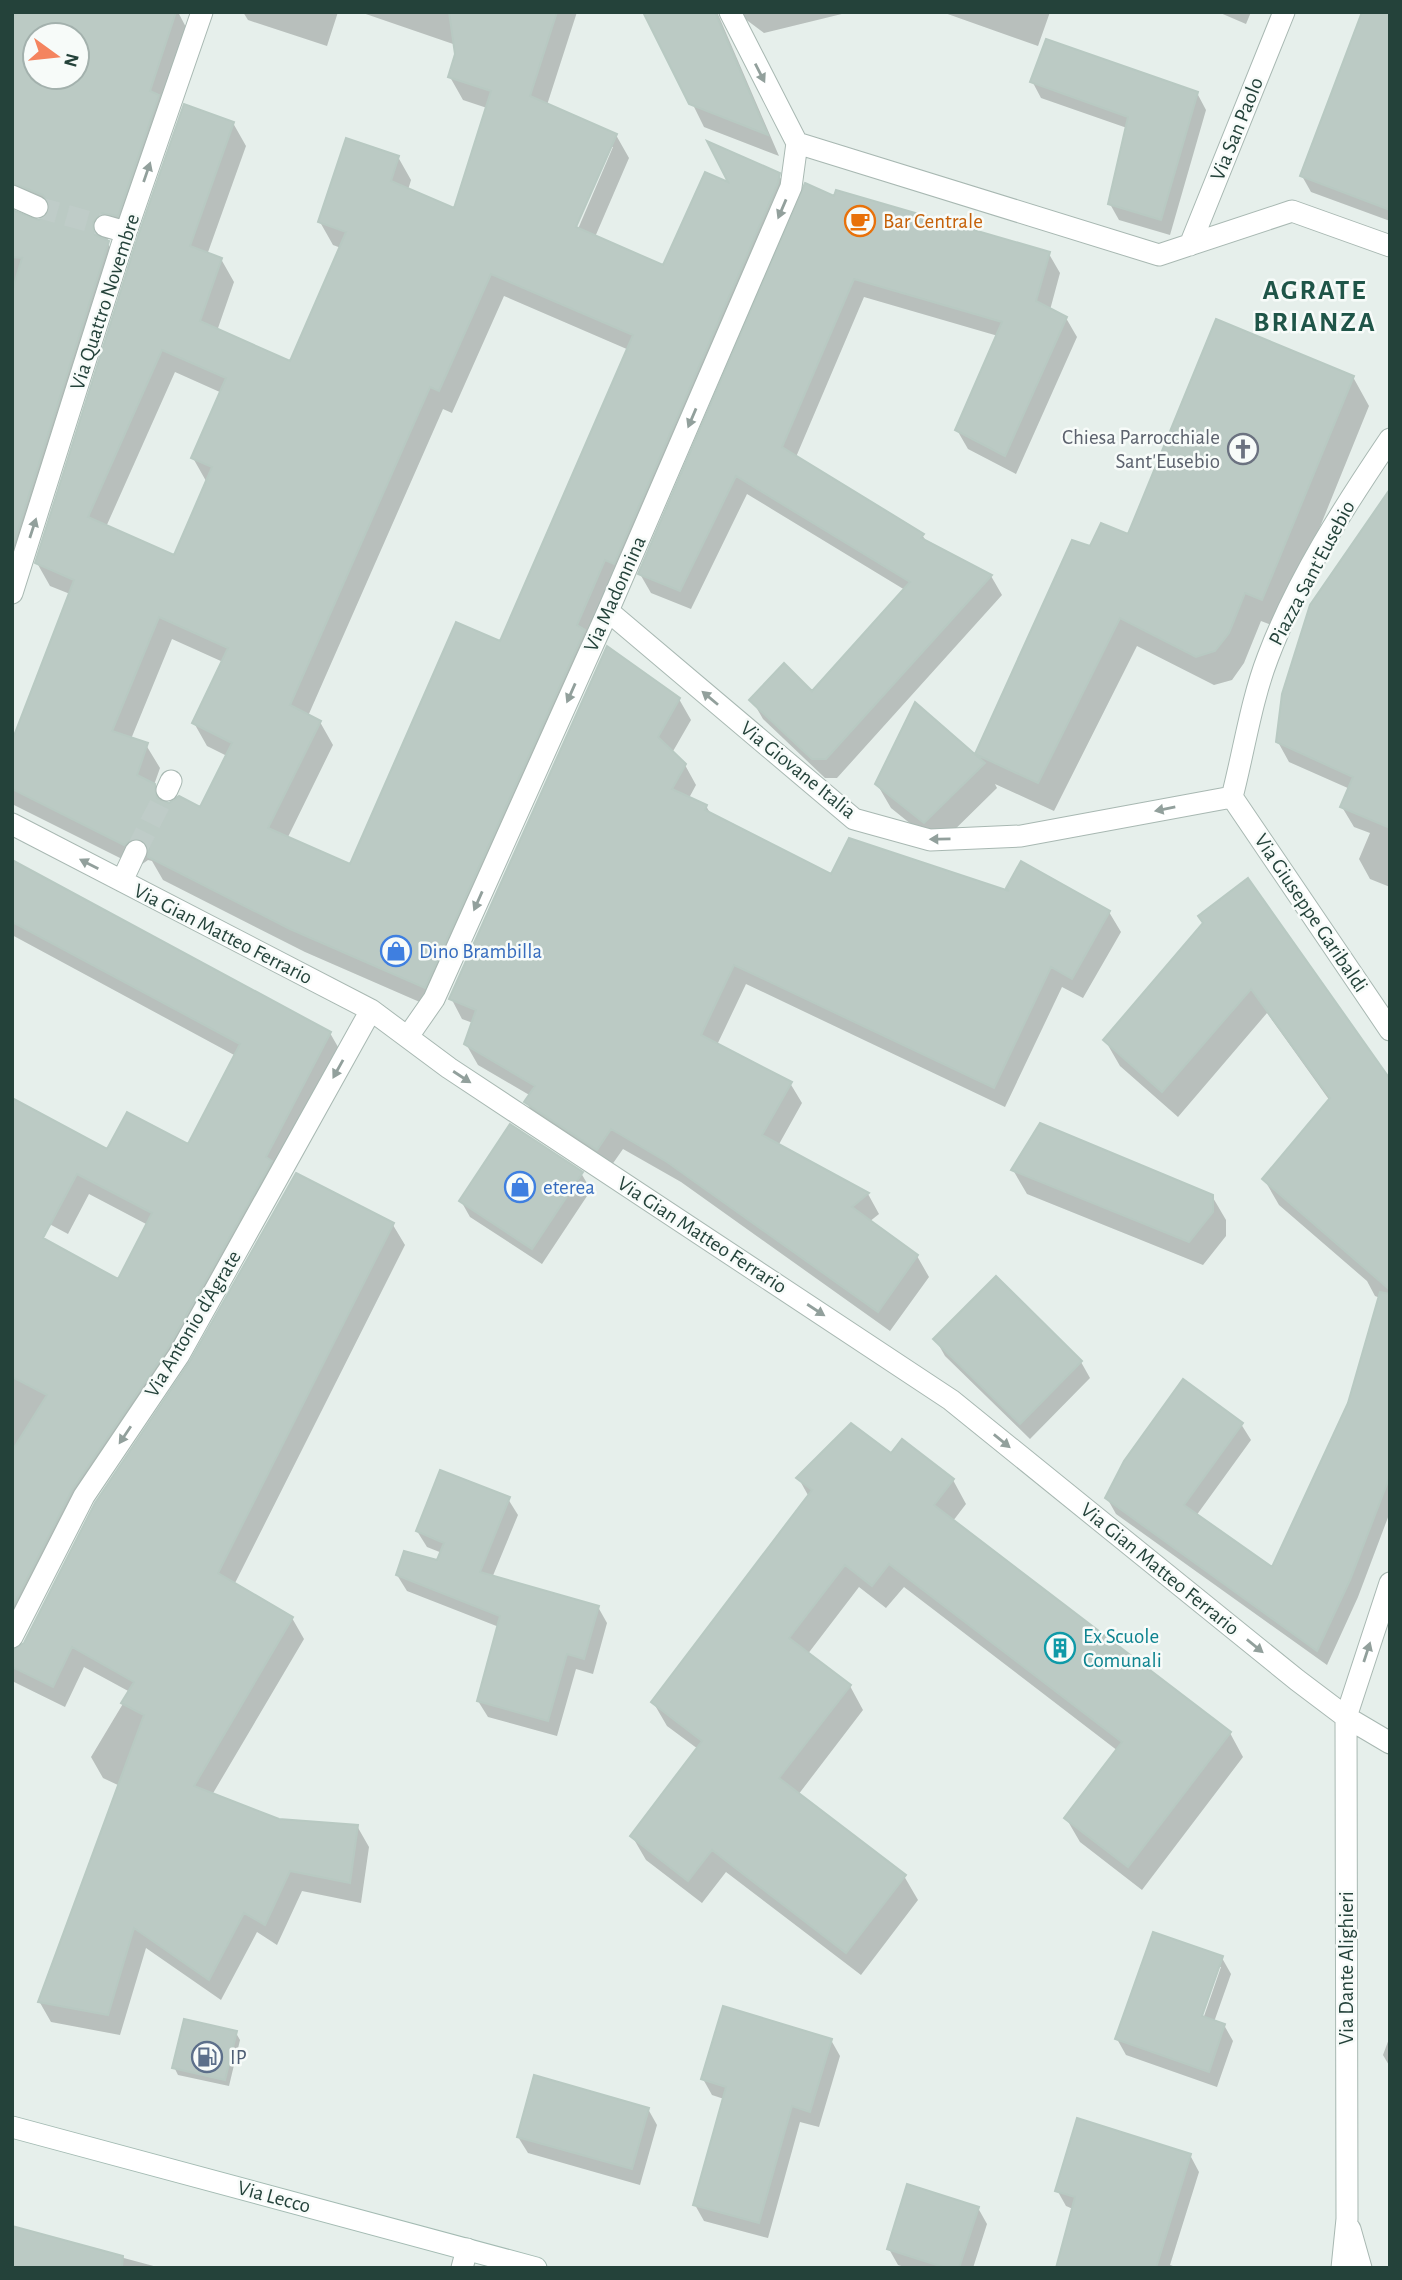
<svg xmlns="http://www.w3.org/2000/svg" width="1402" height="2280" viewBox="0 0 1402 2280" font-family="'Alegreya Sans',sans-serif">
<rect width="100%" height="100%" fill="#e6efeb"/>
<path fill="#0003" fill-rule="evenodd" d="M 12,12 L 178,12 L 188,31 L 115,233 L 106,241 L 120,263 L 12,572 ZM 35,35 L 77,35 L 77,77 L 35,77 ZM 24,203 L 49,215 L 38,222 L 13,212 L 15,207 Z
M 243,12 L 338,12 L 327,46 L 248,20 Z
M 360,12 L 577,12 L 547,105 L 616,135 L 629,158 L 595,237 L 664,268 L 732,186 L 778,174 L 792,197 L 438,1010 L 305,952 L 163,880 L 152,861 L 148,860 L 138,867 L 12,804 L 12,746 L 70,594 L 50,586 L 37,563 L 233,123 L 246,146 L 207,255 L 221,259 L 234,282 L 217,331 L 290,363 L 341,248 L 333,245 L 320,222 L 398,157 L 411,180 L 408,190 L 455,211 L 487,108 L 463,100 L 450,77 L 457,54 L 456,45 ZM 609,147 L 613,147 L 575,236 L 571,234 ZM 504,296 L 629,350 L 501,643 L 351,867 L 287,839 L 333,745 L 320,722 L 308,716 L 443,409 L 452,413 ZM 175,372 L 222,393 L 193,458 L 206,481 L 175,557 L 106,527 ZM 172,639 L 223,662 L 194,723 L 207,746 L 227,756 L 201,809 L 165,804 L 154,785 L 160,768 L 146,745 L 131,739 Z
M 647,12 L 717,12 L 779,156 L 704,127 Z
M 736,12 L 850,12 L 764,33 Z
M 942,12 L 1050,12 L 1038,46 Z
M 1218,12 L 1251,12 L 1246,24 Z
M 1390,12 L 1390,221 L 1311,192 L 1302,176 Z
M 1032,81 L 1197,93 L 1206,110 L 1170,235 L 1119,220 L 1110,204 L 1127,128 L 1041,98 Z
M 835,199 L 1049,254 L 1060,273 L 1050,310 L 1066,318 L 1077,337 L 1016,474 L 968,449 L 957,430 L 998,336 L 864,297 L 796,457 L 922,535 L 927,542 L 991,576 L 1002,595 L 837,778 L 825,778 L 763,719 L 752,700 L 812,693 L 905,590 L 747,494 L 691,609 L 651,593 L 640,574 Z
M 1353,377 L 1369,406 L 1279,628 L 1261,621 L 1244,663 L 1232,680 L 1214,685 L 1137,646 L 1054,811 L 995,784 L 997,788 L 938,846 L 891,808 L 877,784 L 976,757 L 1073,542 L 1091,549 L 1129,536 Z
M 1390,492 L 1390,887 L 1370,879 L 1359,859 L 1370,833 L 1354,827 L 1342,807 L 1350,789 L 1289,762 L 1278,742 Z
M 679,699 L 691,720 L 672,753 L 685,765 L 696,785 L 689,798 L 706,806 L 712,816 L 831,876 L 1011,893 L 1109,912 L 1121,932 L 1083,998 L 1062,987 L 1005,1107 L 746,984 L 717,1045 L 790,1083 L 802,1103 L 778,1146 L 868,1194 L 879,1214 L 869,1222 L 917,1256 L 929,1277 L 890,1331 L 681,1182 L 623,1149 L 609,1169 L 538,1122 L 526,1102 L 531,1096 L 478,1065 L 466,1044 L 473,1023 L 462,1019 L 451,998 Z
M 12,861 L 330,1033 L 342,1054 L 84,1511 L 12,1651 L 12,1235 L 119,1281 L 148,1225 L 89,1194 L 68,1234 L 12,1204 L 108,1151 L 189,1146 L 236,1056 L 12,935 Z
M 1205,924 L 1390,1082 L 1390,1302 L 1375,1296 L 1367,1281 L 1279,1205 L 1264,1179 L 1330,1101 L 1267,1013 L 1178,1117 L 1120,1066 L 1105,1040 Z
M 1013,1170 L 1212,1196 L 1226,1220 L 1226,1236 L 1203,1265 L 1027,1194 Z
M 581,1173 L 591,1190 L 542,1264 L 470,1217 L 461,1201 Z
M 393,1225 L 405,1245 L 234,1585 L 292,1618 L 304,1639 L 212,1795 L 279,1821 L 357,1826 L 369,1847 L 361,1903 L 302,1891 L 277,1945 L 257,1932 L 221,2000 L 146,1948 L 120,2035 L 51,2022 L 39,2001 L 120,1786 L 103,1778 L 91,1757 L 130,1692 L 84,1667 L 65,1707 L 12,1681 L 12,1653 L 25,1644 Z
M 936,1340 L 1081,1362 L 1090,1378 L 1030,1439 L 945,1356 Z
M 1390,1358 L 1390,1512 L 1358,1597 L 1327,1665 L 1116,1514 L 1107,1498 L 1241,1424 L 1251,1440 L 1196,1516 L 1273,1570 Z
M 892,1456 L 953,1480 L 966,1504 L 953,1521 L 1230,1733 L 1243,1757 L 1142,1890 L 1080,1842 L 1066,1818 L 1118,1751 L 904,1587 L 886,1608 L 859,1587 L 807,1655 L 850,1686 L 863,1710 L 798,1795 L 904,1876 L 918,1900 L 861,1975 L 726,1872 L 702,1903 L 646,1860 L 632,1836 L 698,1749 L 667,1726 L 653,1702 L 809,1497 L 799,1479 Z
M 508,1499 L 518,1515 L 492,1578 L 598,1607 L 607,1623 L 593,1674 L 576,1669 L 557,1736 L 488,1717 L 478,1701 L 499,1627 L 407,1591 L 397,1575 L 438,1562 L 442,1553 L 427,1547 L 417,1531 Z
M 1222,1958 L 1231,1974 L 1214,2022 L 1224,2025 L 1233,2041 L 1217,2087 L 1126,2055 L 1117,2039 ZM 1218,1967 L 1221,1967 L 1201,2025 L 1197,2023 Z
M 236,2033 L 240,2040 L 229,2086 L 178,2075 L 174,2067 Z
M 1390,2036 L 1390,2067 L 1383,2055 Z
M 831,2040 L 840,2056 L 819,2127 L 800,2122 L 768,2238 L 704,2221 L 695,2205 L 724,2099 L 712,2095 L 703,2079 Z
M 648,2109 L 657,2125 L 640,2185 L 528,2153 L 518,2137 Z
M 1190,2155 L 1199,2172 L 1170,2265 L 1179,2268 L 1058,2268 L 1073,2209 L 1066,2206 L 1057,2190 Z
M 978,2208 L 987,2224 L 973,2268 L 908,2268 L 898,2265 L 889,2249 Z
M 12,2228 L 161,2268 L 12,2268 Z"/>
<path fill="#bbcac4" stroke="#b8c9c2" stroke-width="2" fill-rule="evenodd" d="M 12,12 L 176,12 L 150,91 L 159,95 L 118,216 L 102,213 L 93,222 L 95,235 L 109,241 L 12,549 L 12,292 L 22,258 L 12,257 L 12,210 L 39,220 L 45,217 L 50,206 L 43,195 L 12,183 ZM 35,35 L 77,35 L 77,77 L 35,77 Z
M 449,12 L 557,12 L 530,96 L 617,134 L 576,227 L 663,265 L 705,172 L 728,182 L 707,141 L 780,173 L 778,183 L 614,564 L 605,560 L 577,625 L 585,630 L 425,988 L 290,929 L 148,857 L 149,849 L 142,839 L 134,838 L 124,845 L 12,789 L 12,741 L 74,580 L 35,563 L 138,236 L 184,104 L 234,122 L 190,246 L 222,258 L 200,321 L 290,361 L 346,232 L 318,222 L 346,138 L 399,156 L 391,181 L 454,208 L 491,91 L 448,77 L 455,54 ZM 491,274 L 633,335 L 500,641 L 456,622 L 350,864 L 268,828 L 321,721 L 290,705 L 430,387 L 439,391 ZM 162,350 L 226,378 L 191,458 L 212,467 L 174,555 L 88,517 ZM 159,617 L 228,648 L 192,723 L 232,743 L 200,807 L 179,796 L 169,803 L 157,798 L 155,784 L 137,775 L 148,743 L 112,731 Z
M 643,12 L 715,12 L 768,135 L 689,104 Z
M 1362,12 L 1390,12 L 1390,210 L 1300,176 Z
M 1046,39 L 1198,92 L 1161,220 L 1108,204 L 1128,117 L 1030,82 Z
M 805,183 L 834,196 L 836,190 L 1050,252 L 1036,301 L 1067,317 L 1005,456 L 955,430 L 1002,322 L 854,279 L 782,447 L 924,534 L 921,538 L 992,575 L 826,759 L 812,759 L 749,700 L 784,663 L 812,691 L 910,582 L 736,476 L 680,591 L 638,574 Z
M 1216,319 L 1354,376 L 1262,600 L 1245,593 L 1229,633 L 1215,651 L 1196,657 L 1120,618 L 1038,783 L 975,754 L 1072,540 L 1090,546 L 1101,523 L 1128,534 Z
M 1390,489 L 1390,828 L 1340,807 L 1353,777 L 1276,742 L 1282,694 L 1310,605 Z
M 607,646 L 680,698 L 658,737 L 686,764 L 672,789 L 707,805 L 705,810 L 831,874 L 849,838 L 1009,891 L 1006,888 L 1021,861 L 1110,911 L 1072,979 L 1051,967 L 994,1088 L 734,965 L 701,1035 L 792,1082 L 762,1135 L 869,1193 L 852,1207 L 918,1255 L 878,1312 L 667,1162 L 611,1129 L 597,1150 L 524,1102 L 535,1086 L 464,1044 L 476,1010 L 449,999 Z
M 915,702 L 985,763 L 924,823 L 875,784 Z
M 12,860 L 331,1032 L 266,1157 L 272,1161 L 168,1348 L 72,1490 L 12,1608 L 12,1451 L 47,1395 L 12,1377 L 12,1098 L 107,1149 L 127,1112 L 188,1144 L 240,1044 L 12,922 ZM 77,1174 L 152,1213 L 118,1279 L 43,1238 Z
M 1248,878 L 1390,1079 L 1390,1290 L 1262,1179 L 1330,1098 L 1251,989 L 1162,1092 L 1103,1040 L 1203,923 L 1198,916 Z
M 1040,1123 L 1213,1195 L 1213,1212 L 1189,1242 L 1011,1170 Z
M 510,1124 L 583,1172 L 532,1249 L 459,1201 Z
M 296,1173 L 394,1223 L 218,1573 L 293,1617 L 194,1786 L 279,1819 L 358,1825 L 350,1883 L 290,1871 L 265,1925 L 244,1913 L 209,1980 L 134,1928 L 108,2015 L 38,2002 L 144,1715 L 121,1703 L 134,1682 L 72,1647 L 53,1687 L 12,1667 L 12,1650 L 24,1643 L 95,1503 L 190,1361 Z
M 996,1276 L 1082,1361 L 1020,1424 L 933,1339 Z
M 1380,1292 L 1390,1294 L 1390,1476 L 1350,1580 L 1317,1651 L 1105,1498 L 1124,1461 L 1183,1379 L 1243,1423 L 1184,1505 L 1272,1567 L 1348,1403 Z
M 851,1423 L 891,1453 L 902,1439 L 954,1479 L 934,1505 L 1231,1732 L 1128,1867 L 1064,1818 L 1122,1742 L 889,1564 L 872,1586 L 845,1565 L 789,1638 L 851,1685 L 779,1778 L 906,1875 L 846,1953 L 712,1850 L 688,1881 L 630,1836 L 702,1741 L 651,1702 L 812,1490 L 796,1478 Z
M 440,1470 L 510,1497 L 480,1572 L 599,1606 L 584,1659 L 567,1654 L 548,1721 L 477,1701 L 500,1616 L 396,1575 L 404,1551 L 437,1560 L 444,1543 L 416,1531 Z
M 1153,1932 L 1223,1956 L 1202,2016 L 1225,2024 L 1209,2072 L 1115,2039 Z
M 723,2006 L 832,2039 L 810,2112 L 792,2106 L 759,2223 L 693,2205 L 726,2087 L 701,2079 Z
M 184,2019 L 237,2031 L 225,2080 L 172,2068 Z
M 534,2075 L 649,2108 L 632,2169 L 517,2137 Z
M 1077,2118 L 1191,2154 L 1156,2268 L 1056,2268 L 1075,2197 L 1055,2191 Z
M 907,2184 L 979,2207 L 959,2268 L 946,2268 L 887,2249 Z
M 12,2226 L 123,2256 L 122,2268 L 12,2268 Z"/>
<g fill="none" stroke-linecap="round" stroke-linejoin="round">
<path stroke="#bfccc8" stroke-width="21" stroke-dasharray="21 10" stroke-linecap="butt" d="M 37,207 L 105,226
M 136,851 L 167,790"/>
<g stroke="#a8b8b2" stroke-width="23">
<path id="street" d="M 730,12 L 797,143 L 1159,255 L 1292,211 L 1390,246
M 12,196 L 37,207
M 105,226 L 126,232
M 1190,245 L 1284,12
M 12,593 L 126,232 L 202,12
M 608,611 L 854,819 L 930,840 L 1021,836 L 1232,797
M 167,790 L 171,781
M 1232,797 C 1244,751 1251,701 1268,657 C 1297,580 1344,507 1390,439
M 1232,797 L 1390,1030
M 12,824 L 371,1010 L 449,1068 L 951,1400 L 1297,1680 L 1346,1717 L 1390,1743
M 122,881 L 136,851
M 409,1035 L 434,999 L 608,611 L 791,187 L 797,143
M 12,1637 L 84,1496 L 179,1355 L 371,1010
M 1350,2229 L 1361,2268
M 462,2268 L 467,2249
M 1342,2268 L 1347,2219 L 1346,1717 L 1390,1583"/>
</g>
<g stroke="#a4bbb3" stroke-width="23">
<path id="secondary" d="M 12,2127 L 536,2268"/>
</g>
<use href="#street" stroke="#fff" stroke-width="21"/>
<use href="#secondary" stroke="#fff" stroke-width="21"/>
</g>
<defs><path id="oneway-solid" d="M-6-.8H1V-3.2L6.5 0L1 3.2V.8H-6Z" transform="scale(1.75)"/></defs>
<g fill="#92a09c">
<use href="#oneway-solid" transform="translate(760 73) rotate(63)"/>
<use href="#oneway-solid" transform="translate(147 172) rotate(-71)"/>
<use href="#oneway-solid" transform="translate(782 209) rotate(113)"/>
<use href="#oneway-solid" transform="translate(692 418) rotate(113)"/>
<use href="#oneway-solid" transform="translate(33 528) rotate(-72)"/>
<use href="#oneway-solid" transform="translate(571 693) rotate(114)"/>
<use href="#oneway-solid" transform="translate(710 698) rotate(-140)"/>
<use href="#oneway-solid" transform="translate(1165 809) rotate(169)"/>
<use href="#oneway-solid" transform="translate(940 839) rotate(179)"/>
<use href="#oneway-solid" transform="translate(89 864) rotate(-153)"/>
<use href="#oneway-solid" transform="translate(478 901) rotate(114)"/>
<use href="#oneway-solid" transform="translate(338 1069) rotate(119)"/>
<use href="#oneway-solid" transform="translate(462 1077) rotate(33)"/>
<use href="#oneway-solid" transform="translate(816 1310) rotate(33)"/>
<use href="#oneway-solid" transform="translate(125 1435) rotate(124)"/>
<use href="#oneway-solid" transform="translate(1002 1441) rotate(39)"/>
<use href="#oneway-solid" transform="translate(1255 1646) rotate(39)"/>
<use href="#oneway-solid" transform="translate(1367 1652) rotate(-72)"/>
</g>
<defs>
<g id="cafe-ring" transform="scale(1.575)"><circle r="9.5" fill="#f7fbf9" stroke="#e8710a" stroke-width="1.5"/><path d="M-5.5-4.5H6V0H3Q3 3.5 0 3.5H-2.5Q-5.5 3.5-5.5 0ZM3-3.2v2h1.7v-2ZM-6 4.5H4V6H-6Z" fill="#e8710a"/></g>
<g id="church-ring" transform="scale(1.575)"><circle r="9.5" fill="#f7fbf9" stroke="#6b7280" stroke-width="1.5"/><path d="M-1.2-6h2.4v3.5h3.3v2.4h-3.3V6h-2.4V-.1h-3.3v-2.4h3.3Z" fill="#6b7280"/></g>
<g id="shop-ring" transform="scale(1.575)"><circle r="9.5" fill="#f7fbf9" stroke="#3f7fe0" stroke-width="1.5"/><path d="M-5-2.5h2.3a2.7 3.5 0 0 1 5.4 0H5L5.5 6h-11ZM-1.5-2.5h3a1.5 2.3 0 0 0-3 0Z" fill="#3f7fe0"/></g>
<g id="building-ring" transform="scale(1.575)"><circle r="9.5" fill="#f7fbf9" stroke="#0f9aa8" stroke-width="1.5"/><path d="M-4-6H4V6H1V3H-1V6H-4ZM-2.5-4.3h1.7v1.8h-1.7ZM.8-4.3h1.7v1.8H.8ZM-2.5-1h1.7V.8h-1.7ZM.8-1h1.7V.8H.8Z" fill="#0f9aa8"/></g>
<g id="fuel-ring" transform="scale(1.575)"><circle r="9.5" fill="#f7fbf9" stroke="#5c6f8a" stroke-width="1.5"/><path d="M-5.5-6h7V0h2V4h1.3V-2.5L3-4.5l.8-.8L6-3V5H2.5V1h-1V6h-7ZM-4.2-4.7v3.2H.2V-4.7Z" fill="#5c6f8a"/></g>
</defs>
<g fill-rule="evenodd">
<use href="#cafe-ring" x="860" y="221"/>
<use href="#church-ring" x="1243" y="449"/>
<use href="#shop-ring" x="396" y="951"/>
<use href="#shop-ring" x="520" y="1187"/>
<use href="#building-ring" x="1060" y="1648"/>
<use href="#fuel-ring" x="207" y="2057"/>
</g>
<g text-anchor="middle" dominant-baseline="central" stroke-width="5" stroke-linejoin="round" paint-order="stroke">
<g font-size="21" fill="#24423a" stroke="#f7fbf9">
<text transform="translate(1237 129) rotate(-68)">Via San Paolo</text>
<text transform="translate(105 302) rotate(-72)">Via Quattro Novembre</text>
<text transform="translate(1312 573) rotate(-62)">Piazza Sant'Eusebio</text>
<text transform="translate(615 594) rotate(-66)">Via Madonnina</text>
<text transform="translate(798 770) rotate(39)">Via Giovane Italia</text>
<text transform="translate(1311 913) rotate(56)">Via Giuseppe Garibaldi</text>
<text transform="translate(223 934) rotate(27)">Via Gian Matteo Ferrario</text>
<text transform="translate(702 1235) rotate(33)">Via Gian Matteo Ferrario</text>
<text transform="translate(193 1324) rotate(-59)">Via Antonio d'Agrate</text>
<text transform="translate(1160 1569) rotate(39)">Via Gian Matteo Ferrario</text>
<text transform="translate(1346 1968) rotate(-90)">Via Dante Alighieri</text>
<text transform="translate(274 2197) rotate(15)">Via Lecco</text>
</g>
<g font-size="21" fill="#c56008" stroke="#f7fbf9" text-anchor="start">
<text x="883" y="221">Bar Centrale</text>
</g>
<g font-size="21" fill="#5b616d" stroke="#f7fbf9" text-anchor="end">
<text x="1220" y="437">Chiesa Parrocchiale<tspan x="1220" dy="24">Sant'Eusebio</tspan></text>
</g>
<g font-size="21" fill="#366cbe" stroke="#f7fbf9" text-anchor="start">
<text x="419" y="951">Dino Brambilla</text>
<text x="543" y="1187">eterea</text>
</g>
<g font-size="21" fill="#0d838f" stroke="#f7fbf9" text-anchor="start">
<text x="1083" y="1636">Ex Scuole<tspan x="1083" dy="24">Comunali</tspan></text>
</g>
<g font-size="21" fill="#4e5e75" stroke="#f7fbf9" text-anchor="start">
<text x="230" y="2057">IP</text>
</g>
<g font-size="28" font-weight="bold" letter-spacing="2" fill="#1f5548" stroke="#f7fbf9">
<text x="1315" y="291">AGRATE<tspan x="1315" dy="32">BRIANZA</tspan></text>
</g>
</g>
<rect width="1402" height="2280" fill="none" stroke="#24423a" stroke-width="28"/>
<g transform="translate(56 56) rotate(105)"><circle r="33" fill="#f7fbf9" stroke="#a3b1ad" stroke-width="2"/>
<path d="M0-5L12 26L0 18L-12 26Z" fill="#f4845f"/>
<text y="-10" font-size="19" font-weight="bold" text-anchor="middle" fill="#24423a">N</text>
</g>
</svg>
